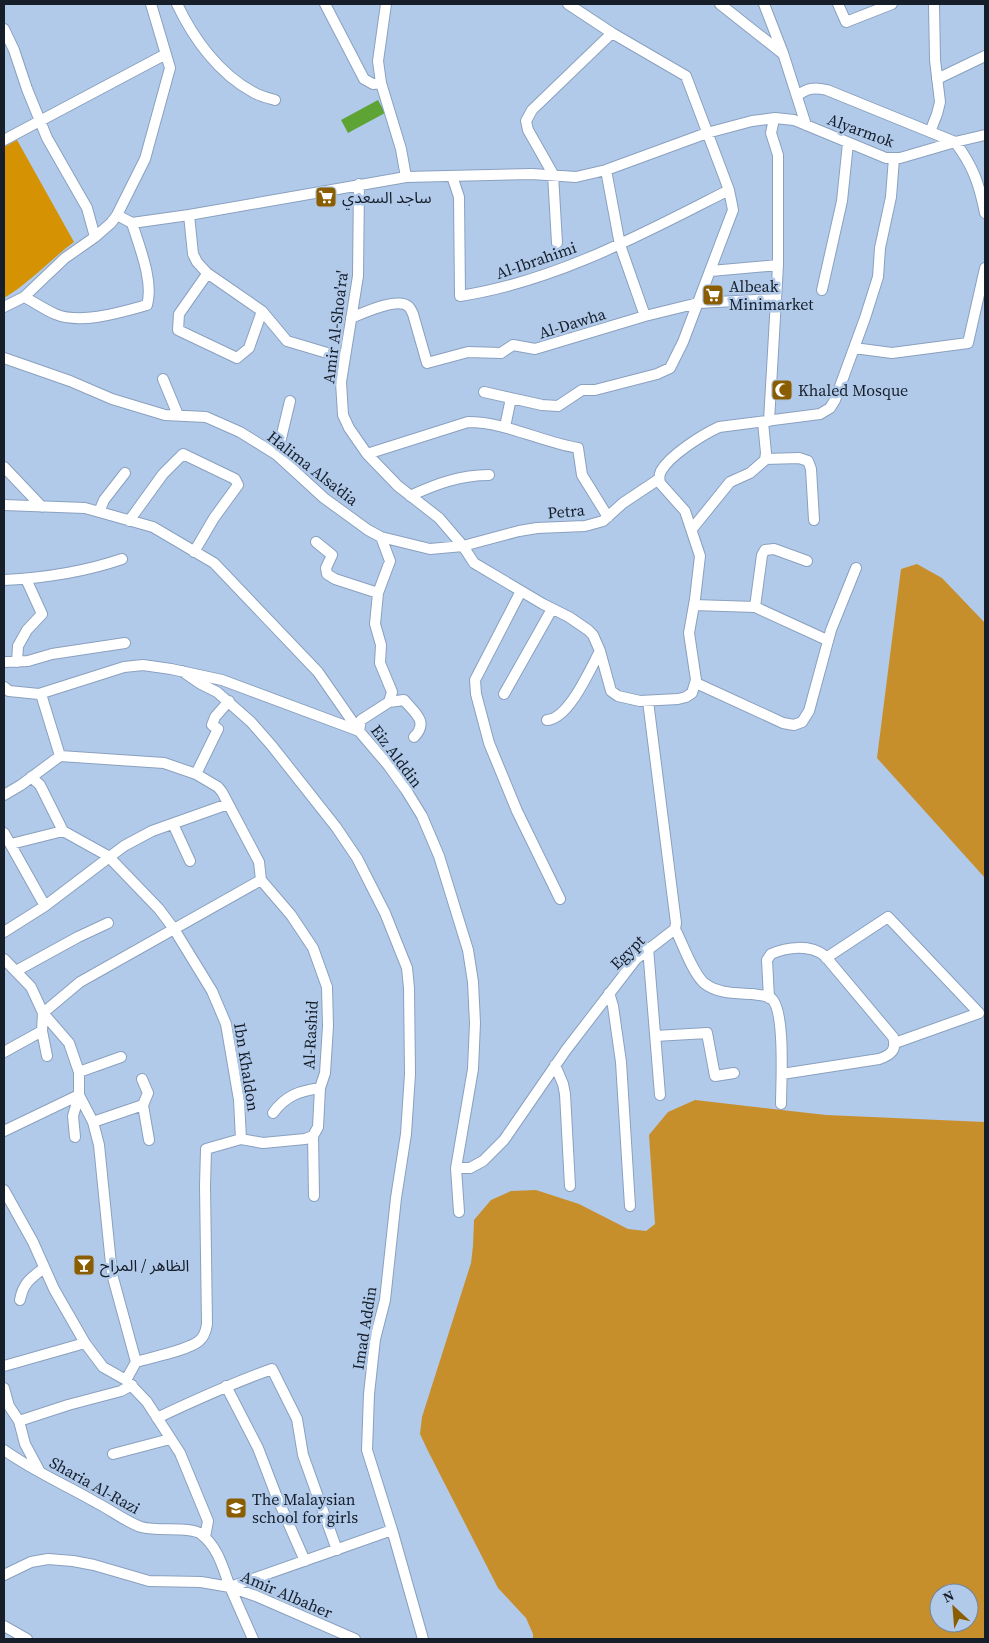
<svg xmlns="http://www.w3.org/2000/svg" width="989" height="1643" viewBox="0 0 989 1643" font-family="'Source Serif 4','Noto Sans Arabic',serif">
<rect width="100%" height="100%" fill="#b2caea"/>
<path fill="#d59202" d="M 17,140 L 74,242 C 50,260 28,284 4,298 L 4,147 Z"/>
<path fill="#c78e2c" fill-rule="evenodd" d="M 917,564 L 942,578 L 985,623 L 985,878 L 877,758 L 901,569 Z
M 695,1100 L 826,1115 L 985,1122 L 985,1639 L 533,1639 L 533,1634 L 526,1618 L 498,1588 L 428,1451 L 420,1434 L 422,1417 L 471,1263 L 473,1246 L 474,1220 L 491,1200 L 511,1191 L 536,1190 L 579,1204 L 628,1229 L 646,1231 L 655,1224 L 649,1135 L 668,1112 ZM 939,1593 L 969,1593 L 969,1623 L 939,1623 Z"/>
<path fill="#5da435" d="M 378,100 L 385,113 L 348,133 L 341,120 Z"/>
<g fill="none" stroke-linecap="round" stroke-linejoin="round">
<g stroke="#8aa0bf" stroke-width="12">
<path id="minor" d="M 177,4 C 193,38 219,74 253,92 C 259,96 268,98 275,100
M 325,4 L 364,79 L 373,84 L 381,83
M 386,4 L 378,61 L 381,83 L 401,149 L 406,177
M 720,4 L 782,53
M 764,4 L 783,53 L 806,125
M 838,4 L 846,22 L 892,4
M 4,29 L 14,50 L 27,89 L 47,138 L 87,208 L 95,237
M 937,79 L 985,56
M 797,96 C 807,88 814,87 827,90 L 955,142 L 985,135
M 930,132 L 937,114 L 940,102 L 935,60 L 934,4
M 4,140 L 166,54
M 606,170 L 620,245 L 645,316
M 452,176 L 459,197 L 460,296 C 557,281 642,234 729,190
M 359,184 L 358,276 L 341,382 L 343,415 L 349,428 L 367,454 L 398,486 L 439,518 L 463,546 L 474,563 L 543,604 L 569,617 L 588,630 L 593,635 L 600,651 L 611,691 L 618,696 L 640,701 L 678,699 L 686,697 L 692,693 L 696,680 L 689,633 L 695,599 L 700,556 L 685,511 L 660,483 C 659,479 659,475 661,471 C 670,455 702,435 719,427 L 820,414 L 830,408 L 835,400 L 865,318 L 878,277 L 880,248 L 891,197 L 894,158
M 117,215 L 132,223 L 189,215 L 406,177 L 532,174 L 576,177 L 606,170 L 707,133 L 752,121 L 775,118 L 794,120 L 886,158 L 900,158 L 955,142 C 973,166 979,183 985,213
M 189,215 L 193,254 L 197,262 L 207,273 L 262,311 L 287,341 L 344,358
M 557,243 L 553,174 L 528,130 L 526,121 L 532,110 L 612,33
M 711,271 L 778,265
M 207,273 L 205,277 L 179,314 L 178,330 L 237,358 L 249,348 L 262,311
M 822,290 L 842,201 L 848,143
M 24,297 C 34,302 44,309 55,314 C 81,325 122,312 147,305 C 154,282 139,246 132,223
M 4,307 L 24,297 L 65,258 L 95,237 L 111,223 L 117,215 L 145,159 L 170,68 L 151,4
M 351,318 C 363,313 399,296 409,307 C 411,309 412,312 413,314 L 427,363 L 468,352 L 501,353 L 513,345 L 535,349 L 645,316 L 698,303 L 775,299
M 854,348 L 892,353 L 968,343 L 985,268
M 4,358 L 70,381 L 112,399 L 165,415 L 206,417 L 240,432 L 277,455 L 324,498 L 368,530 L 381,537 L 430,549 L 463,546 L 519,531 L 537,528 L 585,526 L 596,523 L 603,521 L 623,503 L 659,479
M 163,379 L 178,415
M 484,392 L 542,405 L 558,406 L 582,390 L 595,390 L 657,374 L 670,368 L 683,342 L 733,210 L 729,190 L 686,76 L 612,33 L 568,4
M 769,421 L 778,265 L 778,155 L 771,133 L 774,119
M 505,427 L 511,398
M 367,454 L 468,422 C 506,422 541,442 578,448 L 582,475 L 608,517
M 277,455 L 290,401
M 765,459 L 799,458 L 808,461 L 811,469 L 814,520
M 4,467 L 42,507
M 410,496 C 436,484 460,475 489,475
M 4,505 L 85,508 L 153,527 L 214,563 L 318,672 L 359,731 L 388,765 L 406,790 L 422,816 L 439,856 L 468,950 L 473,982 L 475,1023 L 473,1069 L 456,1168 L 459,1212
M 99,512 L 104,500 L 125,473
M 129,521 L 163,474 L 183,454 L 235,479 L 238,485 L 214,518 L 194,552
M 692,529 L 730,482 L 750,473 L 765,460 L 766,453 L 763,422
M 316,542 L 332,555 L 326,568 L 327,574 L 335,579 L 378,593
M 4,580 C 44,578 84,572 122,559
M 521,591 L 475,680 L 476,694 L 489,743 L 517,811 L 560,899
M 694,605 L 755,607 L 827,640
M 755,607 L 762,555 L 765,550 L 774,549 L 807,561
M 4,662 L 28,661 L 52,654 L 125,643
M 17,662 L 18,646 L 27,630 L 42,614 L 26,579
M 182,671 L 201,684 L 217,692 L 251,722 L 272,746 L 336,827 L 357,858 L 385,913 L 407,968 L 409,988 L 410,1074 L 406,1134 L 396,1198 L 385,1300 L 375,1339 L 369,1394 L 367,1450 L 393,1533 L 423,1639
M 696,683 L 783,723 L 794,725 L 802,722 L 809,711 L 831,630 L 856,568
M 4,687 L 9,691 L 39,694 L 124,667 L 143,665 L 171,669 L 222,680 L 359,731 L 361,720 L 389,702 L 392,692 L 380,663 L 381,645 L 375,624 L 378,593 L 390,561 L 381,537
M 504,694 L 552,609
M 389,702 L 404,700 C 415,713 429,722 414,737
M 547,720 C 569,719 590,669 600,651
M 60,756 L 164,763 L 196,774 L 218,787 L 222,792 L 259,862 L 261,880
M 196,774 L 218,729 L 212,725 L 215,717 L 229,701
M 31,777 L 40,785 L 63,831 L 108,856 L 159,909 L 174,929 L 212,991 L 226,1024 L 239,1100 L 241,1139 L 206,1149 L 205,1186 L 207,1324 C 206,1331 204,1337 199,1341 C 186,1351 152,1357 136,1362
M 4,795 L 21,785 L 60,756 L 41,694
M 173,824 L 190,861
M 4,833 L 45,906
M 11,844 L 63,831
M 675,929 C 683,944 692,972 704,983 C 718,994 736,993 752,994 C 758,995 766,995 771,998 C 786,1010 781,1084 781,1104
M 4,932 L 45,906 L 124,846 L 152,831 L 228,804
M 648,948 L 660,1095
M 826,958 L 888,917 L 979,1013 L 895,1043
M 4,959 L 31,987 L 43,1013 L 69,1043 L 79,1072 L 79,1095 L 93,1122 L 99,1145 L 112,1274 L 136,1362 L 126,1380
M 16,971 L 78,937 L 108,923
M 609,993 L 613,1006 L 621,1062 L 630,1206
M 769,998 L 767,960 L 771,954 C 787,947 810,944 825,956 L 893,1037 C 897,1050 891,1055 879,1059 L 782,1074
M 42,1031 L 47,1056
M 655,1036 L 707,1033 L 715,1076 L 734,1073
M 4,1052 L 42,1031 L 43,1013 L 80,982 L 261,880
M 555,1065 L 563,1084 L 565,1094 L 570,1186
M 79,1072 L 121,1057
M 142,1079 L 148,1093 L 143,1105
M 273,1113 C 286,1095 300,1091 320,1088
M 93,1122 L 143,1105 L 149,1140
M 4,1131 L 79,1095
M 313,1136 L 314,1196
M 75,1137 L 73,1116 L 79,1095
M 241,1139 L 263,1143 L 305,1139 L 313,1136 L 318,1127 L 320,1088 L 325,1073 L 328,1026 L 327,987 L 313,948 L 291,915 L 261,880
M 456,1168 L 470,1168 L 483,1161 L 504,1140 L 566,1050 L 636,959 L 675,929 L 676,923 L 648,701
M 4,1190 L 33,1242 L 54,1289 L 85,1343 L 103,1367 L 126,1380 L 147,1402 L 180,1453 L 208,1521 L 205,1537
M 20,1300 C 23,1283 31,1278 44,1268
M 4,1366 L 85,1343
M 226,1386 L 258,1448 L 276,1495 L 305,1561
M 4,1388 L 9,1406 L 19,1421 L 25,1444 L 40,1472
M 157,1418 C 195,1400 233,1383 272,1369 L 297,1419 L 303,1455 L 337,1550
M 19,1421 L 68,1405 L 121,1391 L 132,1385
M 4,1450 C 33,1471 66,1485 97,1503 C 111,1510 126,1522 141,1527 C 158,1532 190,1526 201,1534 C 218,1547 223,1568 230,1587 L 256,1596 L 355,1639
M 113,1454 L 170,1439
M 4,1575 L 31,1562 L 48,1559 L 73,1561 L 94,1565 L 149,1581 L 201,1582 L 230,1587 L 392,1530
M 230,1587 L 253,1639
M 4,1626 L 27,1639"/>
</g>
<use href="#minor" stroke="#fff" stroke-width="10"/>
</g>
<defs>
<g id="supermarket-square" transform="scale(1.125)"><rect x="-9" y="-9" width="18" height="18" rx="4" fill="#8a5d00" stroke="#b2caea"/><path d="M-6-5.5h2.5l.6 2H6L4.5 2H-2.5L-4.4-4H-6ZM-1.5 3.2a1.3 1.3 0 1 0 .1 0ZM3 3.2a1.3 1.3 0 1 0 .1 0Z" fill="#fff"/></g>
<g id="mosque-square" transform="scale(1.125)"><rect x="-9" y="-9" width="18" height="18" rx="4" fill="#8a5d00" stroke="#b2caea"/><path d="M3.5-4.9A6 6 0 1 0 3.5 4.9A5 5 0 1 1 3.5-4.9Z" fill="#fff"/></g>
<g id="bar-square" transform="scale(1.125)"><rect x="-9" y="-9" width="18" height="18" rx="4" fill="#8a5d00" stroke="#b2caea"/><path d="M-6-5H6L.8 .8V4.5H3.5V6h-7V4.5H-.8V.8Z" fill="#fff"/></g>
<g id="school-square" transform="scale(1.125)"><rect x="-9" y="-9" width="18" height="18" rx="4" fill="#8a5d00" stroke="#b2caea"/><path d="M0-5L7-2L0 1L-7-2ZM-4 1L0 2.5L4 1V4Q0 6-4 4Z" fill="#fff"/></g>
</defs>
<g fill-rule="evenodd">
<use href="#supermarket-square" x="326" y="197"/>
<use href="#supermarket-square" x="713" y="295"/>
<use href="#mosque-square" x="782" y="390"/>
<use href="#bar-square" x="84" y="1265"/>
<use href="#school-square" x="236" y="1508"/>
</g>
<g text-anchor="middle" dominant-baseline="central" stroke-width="5" stroke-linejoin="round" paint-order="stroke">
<g font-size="16" fill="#151e29" stroke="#b2caea">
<text transform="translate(861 130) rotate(20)">Alyarmok</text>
<text transform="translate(536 260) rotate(-19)">Al-Ibrahimi</text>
<text transform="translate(572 323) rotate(-17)">Al-Dawha</text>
<text transform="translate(335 327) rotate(-83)">Amir Al-Shoa'ra'</text>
<text transform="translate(313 468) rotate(38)">Halima Alsa'dia</text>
<text transform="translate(566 511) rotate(-5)">Petra</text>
<text transform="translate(397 756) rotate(53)">Eiz Alddin</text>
<text transform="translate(627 952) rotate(-45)">Egypt</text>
<text transform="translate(310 1035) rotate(-87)">Al-Rashid</text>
<text transform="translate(247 1067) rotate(81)">Ibn Khaldon</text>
<text transform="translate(364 1328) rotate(-81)">Imad Addin</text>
<text transform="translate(95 1485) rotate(29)">Sharia Al-Razi</text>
<text transform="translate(287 1594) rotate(23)">Amir Albaher</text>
</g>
<g font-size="16" fill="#151e29" stroke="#b2caea" text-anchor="start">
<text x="342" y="197">ساجد السعدي</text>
<text x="729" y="286">Albeak<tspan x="729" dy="18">Minimarket</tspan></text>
<text x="798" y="390">Khaled Mosque</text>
<text x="100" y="1265">الظاهر / المراح</text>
<text x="252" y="1499">The Malaysian<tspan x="252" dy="18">school for girls</tspan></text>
</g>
</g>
<rect width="989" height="1643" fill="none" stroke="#151e29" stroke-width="10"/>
<g transform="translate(954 1608) rotate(334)"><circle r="24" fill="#b2caea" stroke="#73859d"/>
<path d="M0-4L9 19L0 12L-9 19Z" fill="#8a5d00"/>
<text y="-8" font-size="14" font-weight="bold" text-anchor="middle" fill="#151e29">N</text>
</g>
</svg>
